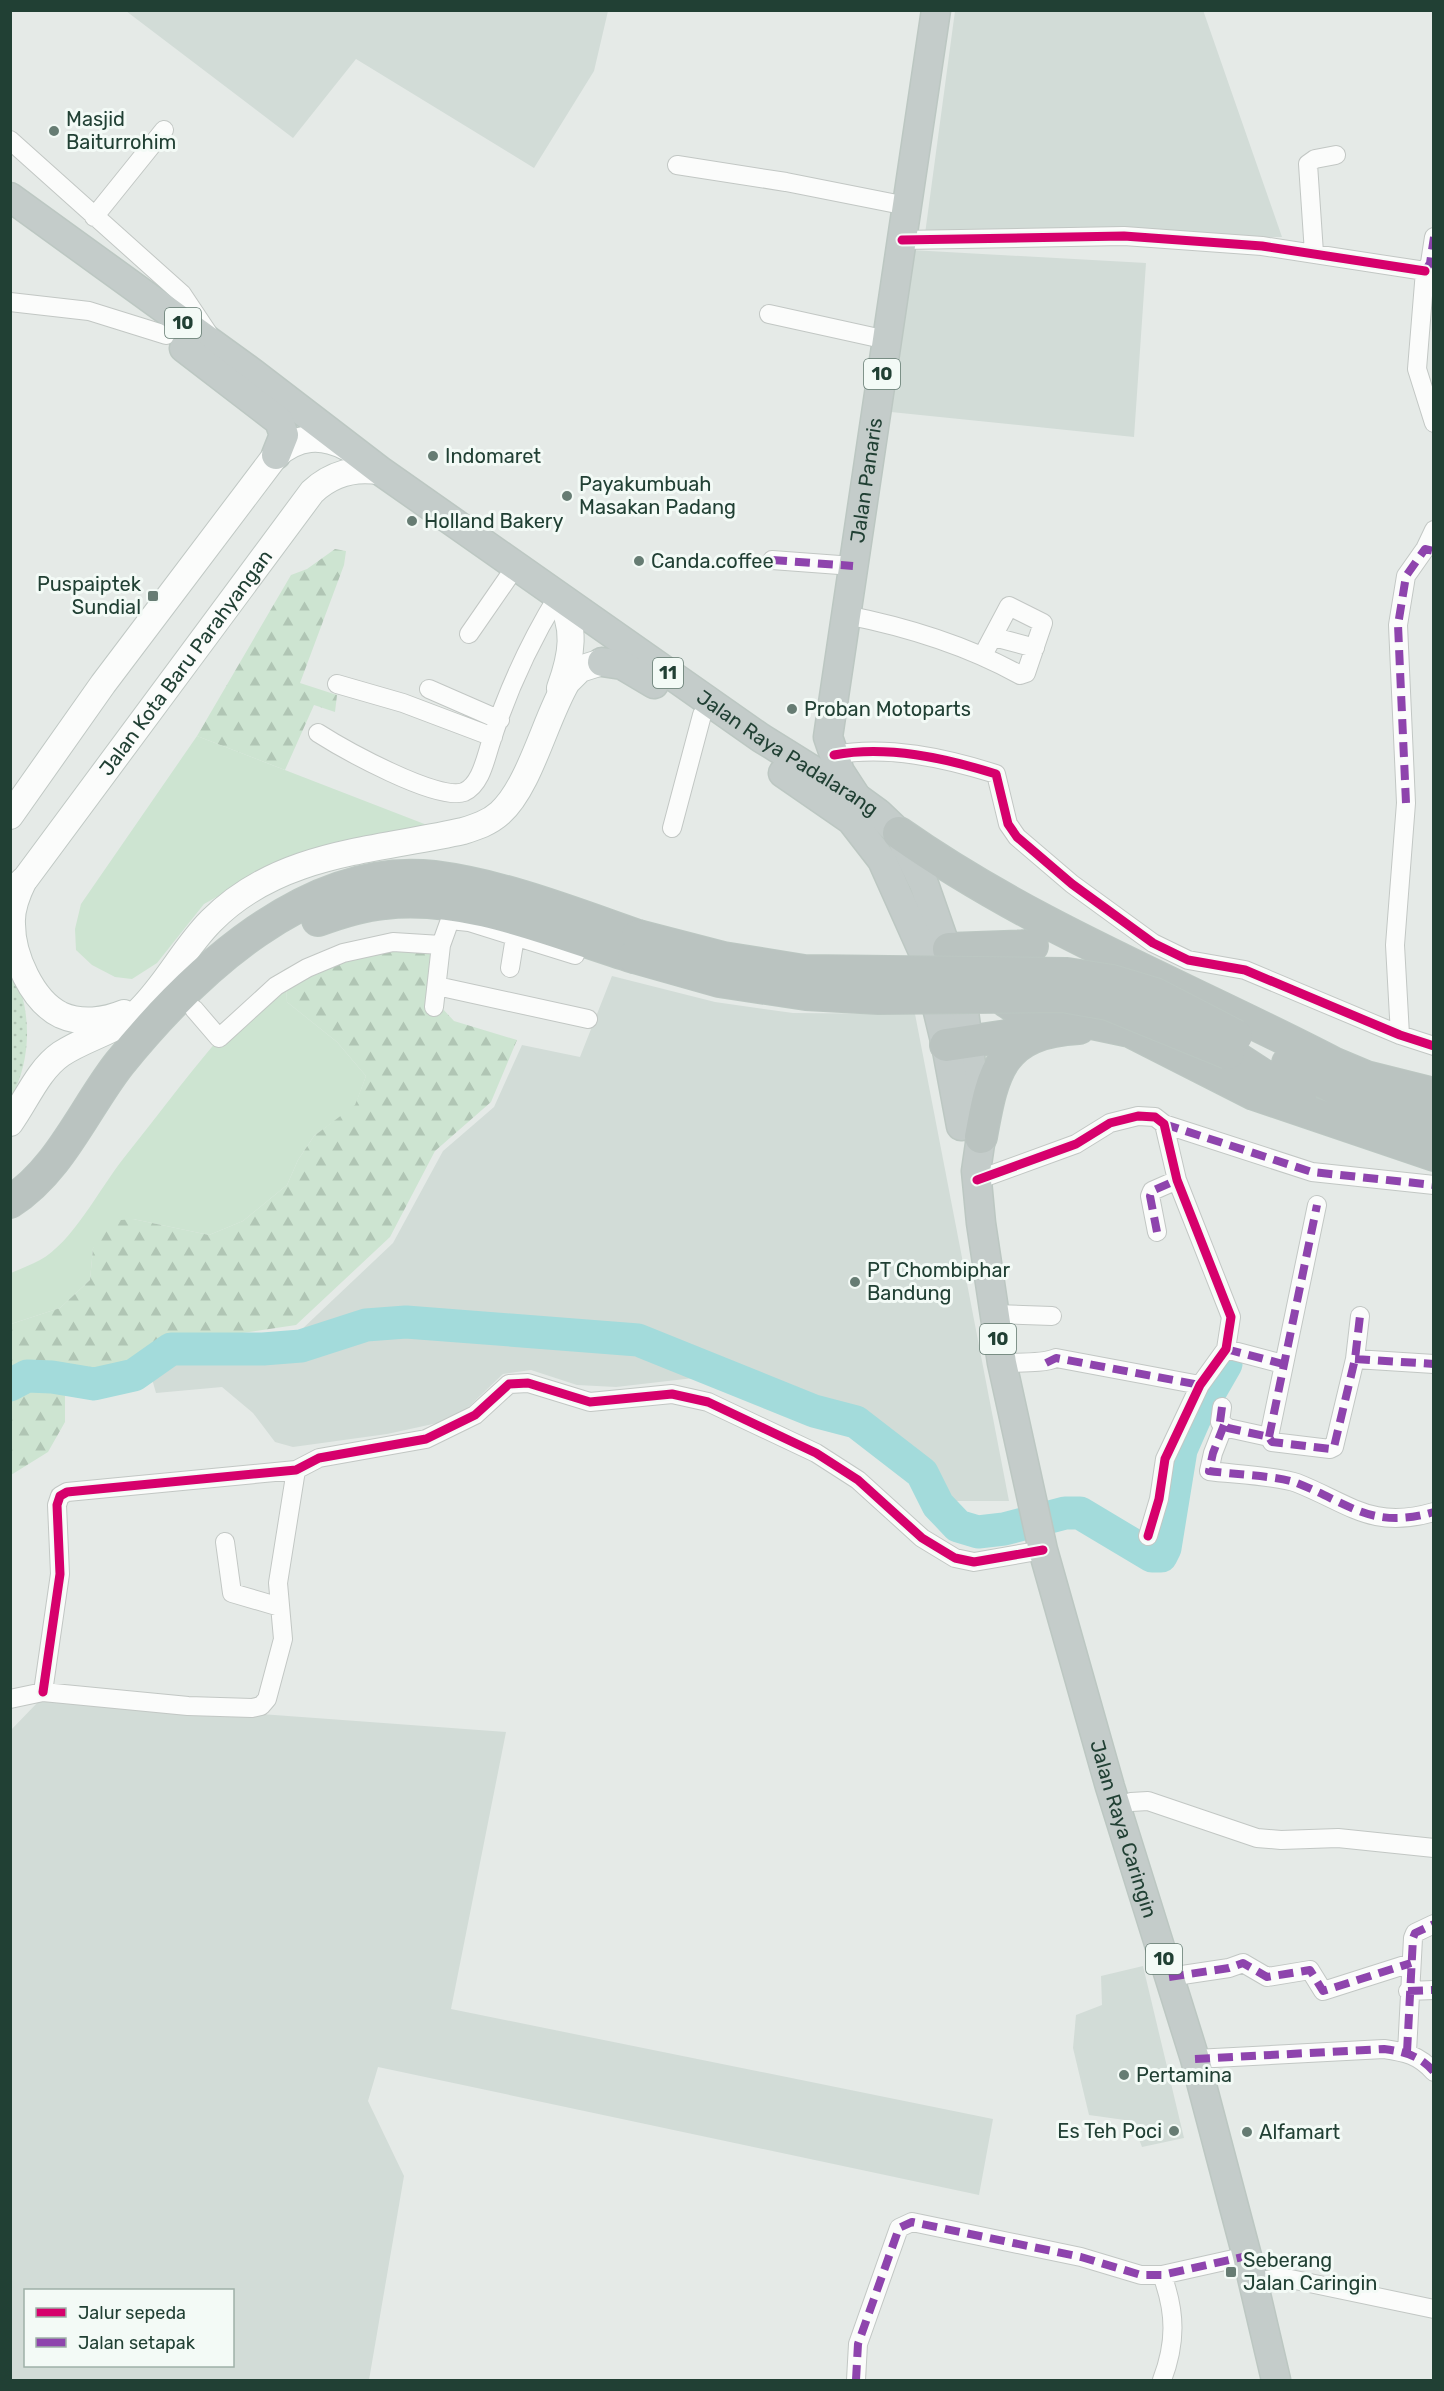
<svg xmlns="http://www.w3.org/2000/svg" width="1444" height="2391" viewBox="0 0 1444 2391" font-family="Rubik,sans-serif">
<defs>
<pattern id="forest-firs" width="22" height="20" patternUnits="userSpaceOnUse" patternTransform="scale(1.5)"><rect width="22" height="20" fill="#cde4d1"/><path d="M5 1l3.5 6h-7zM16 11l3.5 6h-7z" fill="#b0c5b4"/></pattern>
<pattern id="park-dots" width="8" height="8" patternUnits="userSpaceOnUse" patternTransform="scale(1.5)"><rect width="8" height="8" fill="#cde4d1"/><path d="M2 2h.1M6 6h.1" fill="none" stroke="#b0c5b4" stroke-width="1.8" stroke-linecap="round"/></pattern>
</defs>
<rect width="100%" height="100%" fill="#e5eae7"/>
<path fill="#d2dcd7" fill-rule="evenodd" d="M 1203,10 L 1282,237 L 925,234 L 955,11 Z
M 126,11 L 608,11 L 594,71 L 534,168 L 356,59 L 293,138 Z
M 911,250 L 1146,263 L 1134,437 L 891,412 Z
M 612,976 L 715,1002 L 793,1013 L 915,1014 L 1009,1501 L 928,1501 L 910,1470 L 856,1429 L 711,1376 L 616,1387 L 577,1385 L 531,1370 L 503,1374 L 456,1419 L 387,1434 L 293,1447 L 275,1442 L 253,1413 L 222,1387 L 156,1393 L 150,1372 L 214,1345 L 244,1338 L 299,1332 L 393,1243 L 443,1151 L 494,1107 L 522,1045 L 580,1057 Z
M 89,1698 L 167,1707 L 506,1732 L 451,2009 L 993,2119 L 979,2195 L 378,2067 L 368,2101 L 404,2176 L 369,2380 L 11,2380 L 10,1731 L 39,1701 ZM 26,2290 L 232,2290 L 232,2366 L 26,2366 Z
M 1143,1966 L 1184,2138 L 1142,2147 L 1132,2121 L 1089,2115 L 1073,2048 L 1076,2015 L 1102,2005 L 1101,1976 Z"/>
<path fill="#cde4d1" d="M 197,736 L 427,825 L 350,839 L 263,871 L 204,904 L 157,963 L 132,979 L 115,977 L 92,965 L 76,950 L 75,929 L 81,904 Z
M 285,969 L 287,1002 L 337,1042 L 366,1076 L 355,1106 L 314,1136 L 298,1160 L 287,1185 L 243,1221 L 209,1235 L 133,1219 L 93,1248 L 90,1280 L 60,1308 L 11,1324 L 11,1273 C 20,1269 31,1265 40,1260 C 72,1243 100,1188 123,1159 C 175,1094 224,1025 285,969 Z"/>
<path fill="url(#forest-firs)" d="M 335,549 L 346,551 L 344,565 L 300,683 L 337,695 L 335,712 L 314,705 L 285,770 L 197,736 L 291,575 L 307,569 Z
M 441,940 L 442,1008 L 454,1021 L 517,1040 L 491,1102 L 435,1151 L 390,1237 L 296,1325 L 163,1345 L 132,1366 L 98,1374 L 54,1372 L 65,1396 L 65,1422 L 48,1452 L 11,1475 L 11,1324 L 60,1308 L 90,1280 L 93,1248 L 110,1221 L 133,1219 L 209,1235 L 243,1221 L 287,1185 L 298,1160 L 314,1136 L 355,1105 L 366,1076 L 337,1042 L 287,1002 L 285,969 L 341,945 Z"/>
<path fill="url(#park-dots)" d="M 10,965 C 32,1006 33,1057 11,1098 Z"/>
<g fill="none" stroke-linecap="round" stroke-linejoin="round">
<path stroke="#a3dbdb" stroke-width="33" d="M 10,1385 L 27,1376 L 52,1377 L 94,1384 L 134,1375 L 171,1349 L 263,1349 L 301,1346 L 366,1325 L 406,1322 L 638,1340 L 814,1411 L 856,1422 L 922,1473 L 938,1505 L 958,1526 L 978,1532 L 1004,1529 L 1065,1513 L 1080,1513 L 1152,1556 L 1161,1556 L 1165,1548 L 1181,1450 L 1195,1418 L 1226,1364"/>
<g stroke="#c2c7c4" stroke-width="20">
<path id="minor" d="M 10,140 L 182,294 L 208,333
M 677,165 L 786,182 L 907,206
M 94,217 L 164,130
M 1434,237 L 1430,263 L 1425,271 L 1417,369 L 1434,423
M 902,240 L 1124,236 L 1262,246 L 1425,271
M 1314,253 L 1308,164 L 1315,159 L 1336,155
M 10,302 L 89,311 L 166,335
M 769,314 L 887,340
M 772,560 L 853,566
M 846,615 C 907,627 966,645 1020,675 L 1026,673 L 1043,623 L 1009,606 L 983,655
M 469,634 L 516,566
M 994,637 L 1035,648
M 337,684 L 403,703 L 493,737
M 429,689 L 500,720
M 318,733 C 343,749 438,802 464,792 C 480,785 485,761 490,745 C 507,691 528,645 558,596
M 834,755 C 887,745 945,758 996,774 L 1008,824 L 1017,837 L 1072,884 L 1153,943 L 1188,960 L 1245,970 L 1400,1035 L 1434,1046
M 672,828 L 702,715
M 510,968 L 515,937
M 437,986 L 588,1019
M 434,1007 L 441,945 L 450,920 L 469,922 L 575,955
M 194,1009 L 219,1038 L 276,986 L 307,968 L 343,953 L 393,942 L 441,945
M 1400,1035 L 1395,945 L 1406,803 L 1398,625 L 1406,576 L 1425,549 L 1434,530
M 1164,1124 L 1312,1172 L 1434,1185
M 977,1180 L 1076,1144 L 1110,1123 L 1138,1116 L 1155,1117 L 1164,1124 L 1177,1180 L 1231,1317 L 1226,1349 L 1200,1385 L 1165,1459 L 1159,1499 L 1148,1536
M 1157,1232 L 1150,1196 L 1152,1191 L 1177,1180
M 995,1314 L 1052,1316
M 1226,1349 L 1283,1364
M 1355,1359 L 1434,1364
M 1002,1363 C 1018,1362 1043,1364 1056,1358 L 1200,1385
M 1222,1407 L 1220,1422 L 1228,1428 L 1269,1437 L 1272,1442 L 1330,1449 L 1334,1447 L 1355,1359 L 1360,1316
M 1224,1425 L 1213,1453 L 1209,1471 C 1231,1474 1279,1476 1297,1483 C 1350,1504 1372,1530 1434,1512
M 1269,1437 L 1317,1205
M 225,1542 L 232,1593 L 280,1607
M 43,1692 L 60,1574 L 57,1505 L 60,1496 L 67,1492 L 296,1470 L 319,1458 L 426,1439 L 475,1415 L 509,1384 L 528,1383 L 590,1402 L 672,1394 L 708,1402 L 816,1453 L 858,1480 L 922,1538 L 955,1558 L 974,1562 L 1043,1550
M 10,1699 L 43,1692 L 188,1706 L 252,1708 L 261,1706 L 267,1699 L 283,1639 L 278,1583 L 296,1470
M 1116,1808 L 1131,1802 L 1148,1801 L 1257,1838 L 1281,1840 L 1338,1838 L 1434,1848
M 1169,1977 L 1229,1968 L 1243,1963 L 1267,1977 L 1310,1970 L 1323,1991 L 1411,1963
M 1408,1991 L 1434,1990
M 1407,2052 L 1413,1938 L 1415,1933 L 1434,1924
M 1195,2059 L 1384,2049 C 1405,2052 1419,2055 1434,2072
M 1162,2275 C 1176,2313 1176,2343 1162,2380
M 1253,2283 L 1281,2277 L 1434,2309
M 856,2380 L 858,2344 L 899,2228 L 912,2222 L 1081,2257 L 1141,2275 L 1162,2275 L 1247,2256"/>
</g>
<g stroke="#c0c8c4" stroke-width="28">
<g id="secondary">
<path d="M 558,596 C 577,627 572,655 560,688"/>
<path d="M 10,816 L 103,684 L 276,455 C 298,436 321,434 346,447"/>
<path d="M 24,880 C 17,894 11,909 12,924 C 12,955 32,1001 61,1015 C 81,1024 105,1021 124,1013"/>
<path id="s1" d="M 10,893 L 26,878 L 312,492 C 331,474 356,467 382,472"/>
<path d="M 10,1123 C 26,1101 38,1070 61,1054 C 85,1038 114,1032 137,1013 C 166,986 183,949 211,921 C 279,852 374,851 463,831 C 476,827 489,823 500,813 C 530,786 545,719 567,682 L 580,669 L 602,662"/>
</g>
</g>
<g stroke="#bcc7c2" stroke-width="31">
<g id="trunk">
<path id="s2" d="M 10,197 L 253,373 L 382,472 L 761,738 L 856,797 L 878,813 L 899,833 L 924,884 L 961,990 L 981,1137 L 976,1171 L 981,1223 L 1002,1363 L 1043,1550 L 1110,1787 L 1195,2059 L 1247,2256 L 1276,2380"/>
<path d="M 184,348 L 279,421 L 284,435 L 276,455"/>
<path d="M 602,662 L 622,665 L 654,684"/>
<path d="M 783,773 L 851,820 L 882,860 L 924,954 L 946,1045 L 961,1126"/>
<path id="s3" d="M 855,795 L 840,772 L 828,737 L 936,10"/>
</g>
</g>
<g stroke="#bcc7c2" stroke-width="34">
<path id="motorway" d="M 899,833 C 1034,928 1189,988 1335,1064 L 1366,1077 L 1434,1094
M 318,920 C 340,912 361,905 384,903 C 467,893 556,933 634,957
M 1024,946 L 1009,955 L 998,979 L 1006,1001 L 1015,1007 L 1130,1031 L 1254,1094 L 1434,1155
M 949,949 L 1032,946
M 946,1045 L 1034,1032
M 1232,1055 L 1300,1099
M 1288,1063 C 1337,1088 1378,1115 1434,1126
M 981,1137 C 993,1070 1001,1032 1079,1028
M 10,1202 C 60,1170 84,1109 119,1064 C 191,975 308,862 434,877 C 504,886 572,913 638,936"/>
</g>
<use href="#minor" stroke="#fbfcfb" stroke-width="18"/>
<use href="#secondary" stroke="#fbfcfb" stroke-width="26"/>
<use href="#trunk" stroke="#c4ccca" stroke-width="28"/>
<use href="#motorway" stroke="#bac3c0" stroke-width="32"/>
<g stroke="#bcc7c2" stroke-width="34" stroke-linecap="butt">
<path id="motorway-bridge" d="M 638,936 L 723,958 L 804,971 L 1067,974 L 1112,981 L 1155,994 L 1236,1036
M 634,957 L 719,981 L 806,994 L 879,998 L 1063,996 L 1108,1004 L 1228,1053"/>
</g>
<use href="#motorway-bridge" stroke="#bac3c0" stroke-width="32"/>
<path stroke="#8e44ad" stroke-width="8" stroke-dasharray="15 8" stroke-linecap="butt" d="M 1425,271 L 1430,263 L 1434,237
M 772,560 L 853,566
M 1406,803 L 1398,625 L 1406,576 L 1425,549 L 1434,551
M 1164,1124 L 1312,1172 L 1434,1185
M 1157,1232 L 1150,1196 L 1152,1191 L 1177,1180
M 1226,1349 L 1283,1364
M 1355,1359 L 1434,1364
M 1046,1363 L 1056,1358 L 1200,1385
M 1222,1407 L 1220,1422 L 1228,1428 L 1269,1437 L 1272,1442 L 1330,1449 L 1334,1447 L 1355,1359 L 1360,1316
M 1224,1425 L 1213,1453 L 1209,1471 C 1231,1474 1279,1476 1297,1483 C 1350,1504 1372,1530 1434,1512
M 1269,1437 L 1317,1205
M 1169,1977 L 1229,1968 L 1243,1963 L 1267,1977 L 1310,1970 L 1323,1991 L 1411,1963
M 1408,1991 L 1434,1990
M 1407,2052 L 1413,1938 L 1415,1933 L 1434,1924
M 1195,2059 L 1384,2049 C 1405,2052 1419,2055 1434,2072
M 856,2380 L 858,2344 L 899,2228 L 912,2222 L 1081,2257 L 1141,2275 L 1162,2275 L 1247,2256"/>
<g stroke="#f3faf6" stroke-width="13">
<path id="cycleway" d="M 902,240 L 1124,236 L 1262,246 L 1425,271
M 834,755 C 887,745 945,758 996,774 L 1008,824 L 1017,837 L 1072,884 L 1153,943 L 1188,960 L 1245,970 L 1400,1035 L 1434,1046
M 977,1180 L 1076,1144 L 1110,1123 L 1138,1116 L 1155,1117 L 1164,1124 L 1177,1180 L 1231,1317 L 1226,1349 L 1200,1385 L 1165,1459 L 1159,1499 L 1148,1536
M 43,1692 L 60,1574 L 57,1505 L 60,1496 L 67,1492 L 296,1470 L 319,1458 L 426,1439 L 475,1415 L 509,1384 L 528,1383 L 590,1402 L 672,1394 L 708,1402 L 816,1453 L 858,1480 L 922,1538 L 955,1558 L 974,1562 L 1043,1550"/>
</g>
<use href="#cycleway" stroke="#d6006c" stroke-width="9"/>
</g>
<g fill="#667c73" stroke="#f3faf6" stroke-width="2">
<circle cx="54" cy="131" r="6"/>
<circle cx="433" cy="456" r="6"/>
<circle cx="567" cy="496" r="6"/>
<circle cx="412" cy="521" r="6"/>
<circle cx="639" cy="561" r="6"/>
<rect x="147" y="590" width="12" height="12" rx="3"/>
<circle cx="792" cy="709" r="6"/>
<circle cx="855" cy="1282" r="6"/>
<circle cx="1124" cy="2075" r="6"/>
<circle cx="1174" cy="2131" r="6"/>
<circle cx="1247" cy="2132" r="6"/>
<rect x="1225" y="2266" width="12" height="12" rx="3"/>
</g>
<g text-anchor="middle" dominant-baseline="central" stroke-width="6" stroke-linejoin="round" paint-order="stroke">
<g fill="#f3faf6" stroke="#60786e" stroke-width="1.5">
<rect x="165" y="308" width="36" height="30" rx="4.5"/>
<rect x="864" y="359" width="36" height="30" rx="4.5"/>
<rect x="653" y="658" width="30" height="30" rx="4.5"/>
<rect x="980" y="1324" width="36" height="30" rx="4.5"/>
<rect x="1146" y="1944" width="36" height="30" rx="4.5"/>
</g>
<g font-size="18" font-weight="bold" fill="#214034">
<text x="183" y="323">10</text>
<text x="882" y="374">10</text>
<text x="668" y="673">11</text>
<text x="998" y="1339">10</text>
<text x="1164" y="1959">10</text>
</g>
<g font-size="20" fill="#214034" stroke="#f3faf6" text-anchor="start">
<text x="66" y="119">Masjid<tspan x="66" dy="23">Baiturrohim</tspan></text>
<text x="445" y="456">Indomaret</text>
<text x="579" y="484">Payakumbuah<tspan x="579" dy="23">Masakan Padang</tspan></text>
<text x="424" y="521">Holland Bakery</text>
<text x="651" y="561">Canda.coffee</text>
<text x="141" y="584" text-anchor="end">Puspaiptek<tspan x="141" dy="23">Sundial</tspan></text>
<text x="804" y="709">Proban Motoparts</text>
<text x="867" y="1270">PT Chombiphar<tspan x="867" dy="23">Bandung</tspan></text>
<text x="1136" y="2075">Pertamina</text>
<text x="1162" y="2131" text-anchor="end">Es Teh Poci</text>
<text x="1259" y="2132">Alfamart</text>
<text x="1243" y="2260">Seberang<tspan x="1243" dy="23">Jalan Caringin</tspan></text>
</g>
<g font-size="20" fill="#214034" stroke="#f3faf6">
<text stroke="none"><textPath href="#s3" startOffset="324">Jalan Panaris</textPath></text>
<text stroke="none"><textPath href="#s1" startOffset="290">Jalan Kota Baru Parahyangan</textPath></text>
<text stroke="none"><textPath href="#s2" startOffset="956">Jalan Raya Padalarang</textPath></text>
<text stroke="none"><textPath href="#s2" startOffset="2121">Jalan Raya Caringin</textPath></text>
</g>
</g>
<rect width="1444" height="2391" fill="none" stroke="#214034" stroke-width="24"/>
<rect x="24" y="2289" width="210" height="78" fill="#f3faf6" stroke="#9fb0a8" stroke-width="1.5"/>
<rect x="36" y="2308" width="30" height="9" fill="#d6006c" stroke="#9fb0a8" stroke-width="1.5"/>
<text x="78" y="2319" font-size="18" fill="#214034">Jalur sepeda</text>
<rect x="36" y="2338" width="30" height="9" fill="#8e44ad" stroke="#9fb0a8" stroke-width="1.5"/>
<text x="78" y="2349" font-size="18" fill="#214034">Jalan setapak</text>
</svg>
